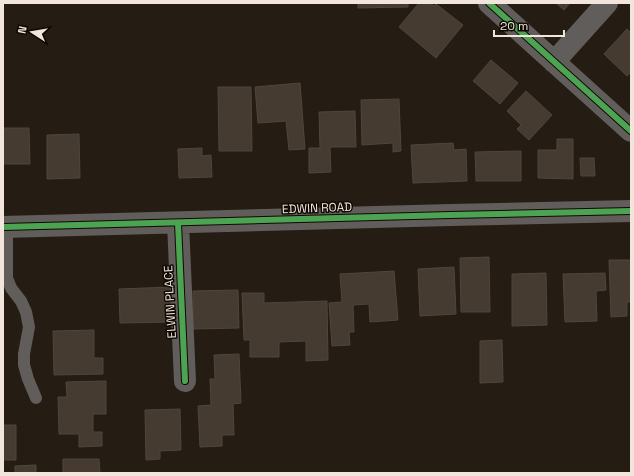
<svg xmlns="http://www.w3.org/2000/svg" width="634" height="476" viewBox="0 0 634 476" font-family="'Space Grotesk',sans-serif">
<rect width="100%" height="100%" fill="#251c14"/>
<path fill="#453b30" stroke="#4e463f" d="M 358,3 L 408,3 L 408,7 L 358,8 Z
M 419,3 L 430,3 L 434,6 L 436,4 L 463,25 L 436,58 L 399,27 Z
M 556,3 L 570,3 L 564,10 Z
M 627,29 L 631,33 L 631,72 L 627,76 L 604,54 Z
M 491,60 L 518,83 L 500,104 L 473,81 Z
M 300,83 L 305,149 L 289,150 L 286,121 L 258,123 L 255,87 Z
M 218,87 L 251,87 L 252,151 L 219,151 Z
M 526,91 L 552,115 L 529,140 L 517,129 L 521,125 L 507,111 Z
M 399,99 L 401,151 L 393,152 L 393,143 L 362,145 L 361,100 Z
M 355,111 L 356,147 L 330,147 L 331,172 L 309,173 L 309,148 L 320,148 L 319,112 Z
M 3,128 L 29,128 L 30,164 L 3,164 Z
M 79,134 L 80,178 L 47,179 L 47,135 Z
M 557,139 L 573,139 L 573,179 L 538,178 L 538,150 L 557,150 Z
M 453,143 L 454,150 L 466,149 L 467,181 L 413,183 L 411,145 Z
M 202,148 L 202,156 L 211,155 L 212,177 L 179,178 L 178,149 Z
M 521,151 L 521,181 L 476,181 L 475,152 Z
M 580,158 L 594,158 L 595,176 L 581,176 Z
M 489,257 L 490,312 L 461,312 L 460,258 Z
M 609,260 L 631,260 L 631,302 L 627,302 L 627,316 L 611,317 Z
M 454,267 L 456,314 L 420,316 L 418,269 Z
M 394,271 L 398,320 L 370,322 L 369,304 L 353,305 L 354,332 L 349,332 L 350,345 L 332,346 L 329,303 L 342,302 L 340,274 Z
M 546,273 L 547,325 L 512,326 L 512,274 Z
M 605,273 L 606,290 L 596,291 L 597,321 L 565,322 L 563,274 Z
M 171,287 L 172,322 L 120,323 L 119,289 Z
M 238,290 L 239,328 L 193,329 L 193,291 Z
M 242,293 L 264,293 L 264,303 L 327,301 L 328,360 L 306,361 L 306,341 L 279,342 L 279,357 L 250,357 L 250,340 L 244,340 Z
M 94,330 L 94,358 L 103,358 L 103,374 L 54,375 L 53,331 Z
M 502,340 L 503,382 L 480,383 L 480,341 Z
M 239,354 L 241,403 L 233,404 L 234,435 L 222,435 L 222,446 L 200,447 L 198,406 L 211,405 L 210,379 L 215,379 L 214,355 Z
M 106,381 L 106,414 L 93,414 L 93,432 L 102,432 L 102,446 L 79,447 L 79,434 L 59,434 L 58,397 L 67,397 L 66,382 Z
M 180,409 L 181,450 L 160,451 L 160,459 L 146,460 L 145,410 Z
M 3,425 L 16,425 L 16,460 L 3,460 Z
M 63,459 L 99,459 L 100,473 L 63,473 Z
M 36,465 L 36,473 L 15,473 L 15,466 Z"/>
<g fill="none" stroke-linecap="round" stroke-linejoin="round">
<path stroke="#615d5b" stroke-width="12" d="M 7,227 L 7,278 L 11,288 L 21,301 L 26,312 L 29,327 L 24,354 L 24,365 L 28,379 L 36,398"/>
<path stroke="#615d5b" stroke-width="22" d="M 489,3 L 631,131
M 554,62 L 607,3
M 178,223 L 185,381
M 3,227 L 450,215 L 631,211"/>
<g stroke="#0f0803" stroke-width="8">
<path id="cycleway" d="M 489,3 L 631,131
M 178,223 L 185,381
M 3,227 L 450,215 L 631,211"/>
</g>
<use href="#cycleway" stroke="#4ca352" stroke-width="6"/>
</g>
<g text-anchor="middle" dominant-baseline="central" stroke-width="3" stroke-linejoin="round" paint-order="stroke">
<g font-size="12" fill="#f2e6dc" stroke="#0f0803">
<text transform="translate(317 208) rotate(-2)">EDWIN ROAD</text>
<text transform="translate(170 302) rotate(-93)">ELWIN PLACE</text>
</g>
</g>
<rect width="634" height="476" fill="none" stroke="#f2e6dc" stroke-width="8"/>
<g transform="translate(32 32) rotate(282)" stroke="#0f0803" stroke-width="3" paint-order="stroke">
<path d="M0-3L7 15L0 10L-7 15Z" fill="#f2e6dc"/>
<text y="-6" font-size="11" font-weight="bold" text-anchor="middle" fill="#f2e6dc">N</text>
</g>
<path d="M494 30v6h70v-6" fill="none" stroke="#f2e6dc" stroke-width="2"/>
<text x="500" y="30" font-size="12" fill="#f2e6dc" stroke="#0f0803" stroke-width="3" paint-order="stroke">20 m</text>
</svg>
